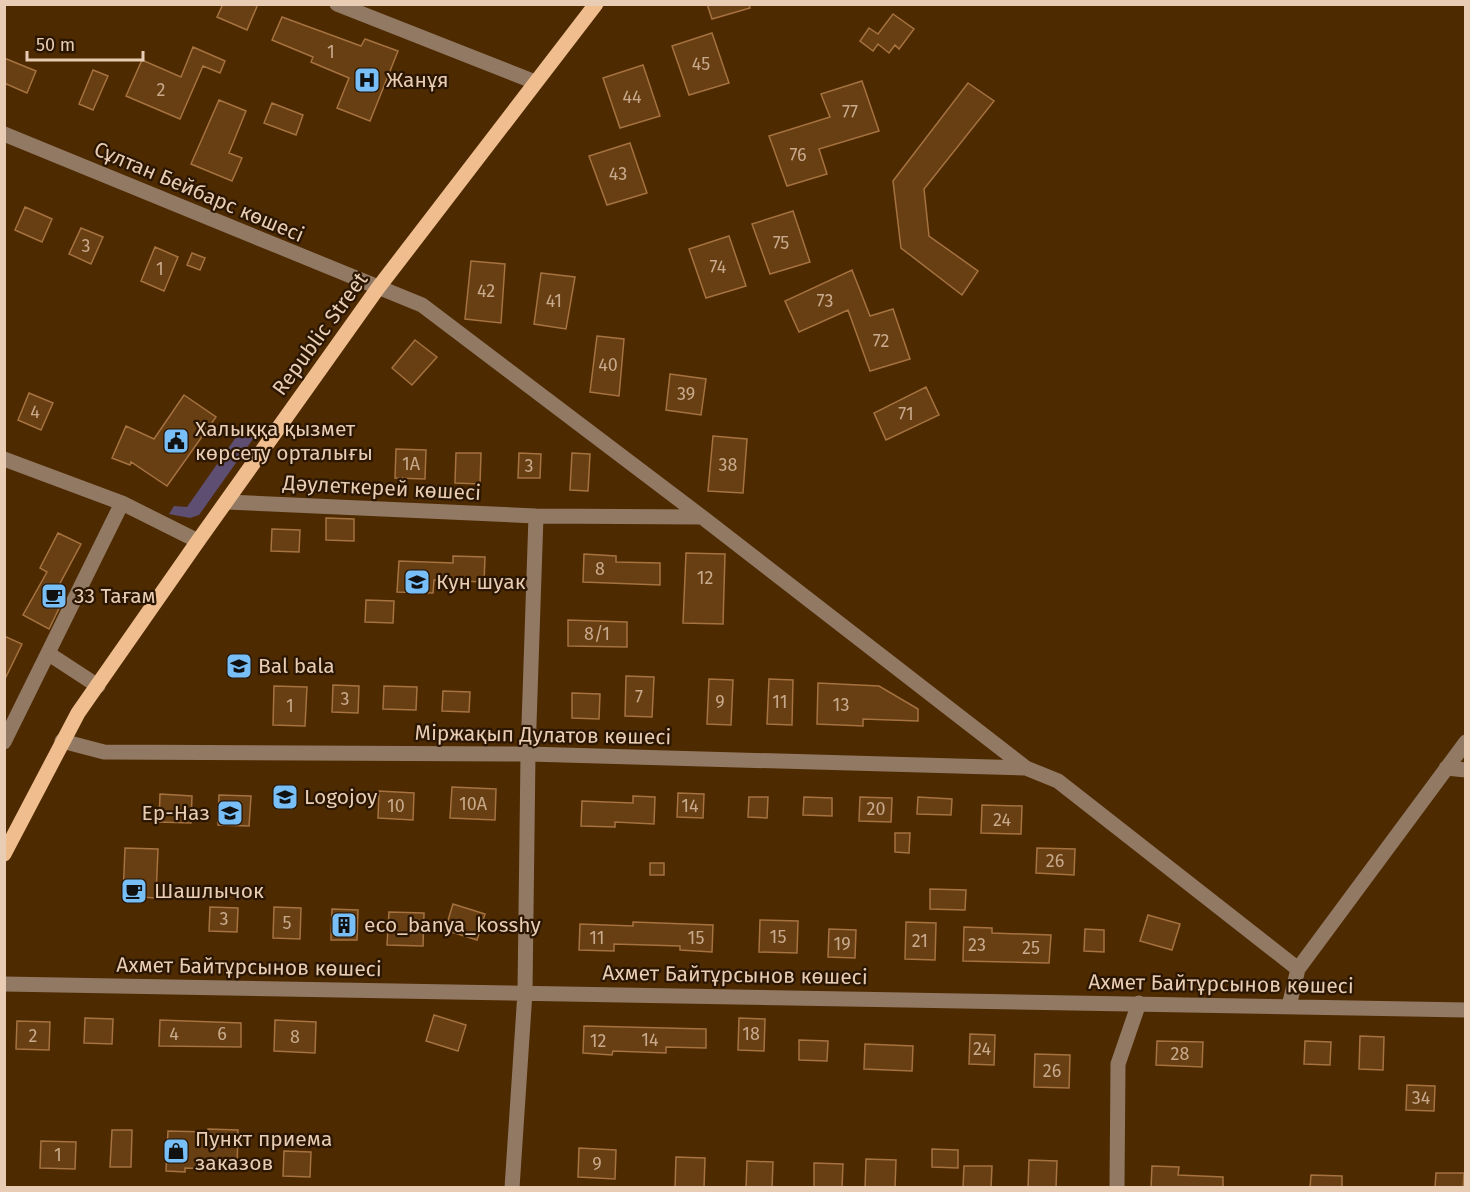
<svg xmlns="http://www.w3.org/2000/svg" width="1470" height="1192" viewBox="0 0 1470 1192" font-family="'Fira Sans',sans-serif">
<rect width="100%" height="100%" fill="#4e2a00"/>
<path fill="#5d4e72" d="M 241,430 L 258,432 L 199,515 L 190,518 L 169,514 L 174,506 L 187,507 Z"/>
<path fill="#673f13" stroke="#a57240" stroke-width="1.5" d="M 223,4 L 258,4 L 247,30 L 217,17 Z
M 707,4 L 749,4 L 750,8 L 712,19 Z
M 893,14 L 914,29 L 899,49 L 895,45 L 889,53 L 878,44 L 873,51 L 860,41 L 869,28 L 878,34 Z
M 282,17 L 361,46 L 365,39 L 398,51 L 370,121 L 337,108 L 349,78 L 311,62 L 313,57 L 272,40 Z
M 712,33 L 729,83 L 689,95 L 672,46 Z
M 193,47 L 225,61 L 220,73 L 203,66 L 180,119 L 126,96 L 142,60 L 181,77 Z
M 4,58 L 36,71 L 27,93 L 4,83 Z
M 643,65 L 660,116 L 620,128 L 603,78 Z
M 93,70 L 108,76 L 93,110 L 79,104 Z
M 862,81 L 879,131 L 819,149 L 827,174 L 787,186 L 769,136 L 830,117 L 821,94 Z
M 968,83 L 994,101 L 924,189 L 929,236 L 978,271 L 962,295 L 901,248 L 893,181 Z
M 219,100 L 246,111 L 229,153 L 242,158 L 232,181 L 191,164 Z
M 272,103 L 303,115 L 296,135 L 264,123 Z
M 630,143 L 647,193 L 607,205 L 589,156 Z
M 25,207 L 52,219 L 42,242 L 15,230 Z
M 793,211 L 810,262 L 770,274 L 752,224 Z
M 81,228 L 103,237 L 91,264 L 69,254 Z
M 729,236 L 746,286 L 706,298 L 689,249 Z
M 155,247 L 178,257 L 164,291 L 141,281 Z
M 192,253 L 205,258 L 200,270 L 187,265 Z
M 471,261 L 505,264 L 501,323 L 465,319 Z
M 852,270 L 870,316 L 893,309 L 910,359 L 870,371 L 848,310 L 799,332 L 785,301 Z
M 541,273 L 575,277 L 566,329 L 534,324 Z
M 597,336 L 624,339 L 619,396 L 590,392 Z
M 415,340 L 437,357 L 412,385 L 392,368 Z
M 670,374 L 706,379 L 701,415 L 666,410 Z
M 926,387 L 939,415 L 886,440 L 874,413 Z
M 29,393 L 53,403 L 41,430 L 18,420 Z
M 184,395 L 216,417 L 167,486 L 131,462 L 130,465 L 112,458 L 126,426 L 154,439 Z
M 713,436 L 747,439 L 743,493 L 708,491 Z
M 396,449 L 426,450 L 425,479 L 395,478 Z
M 456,453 L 481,453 L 480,484 L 455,483 Z
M 519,453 L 541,454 L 540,478 L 518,478 Z
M 572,453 L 590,454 L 588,491 L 570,490 Z
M 326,518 L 354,519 L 354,541 L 326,540 Z
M 272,529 L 300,530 L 299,552 L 271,551 Z
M 58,533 L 81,544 L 57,589 L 66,594 L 49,629 L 23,615 L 47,572 L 40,568 Z
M 686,553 L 725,554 L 723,624 L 683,623 Z
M 584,554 L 616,556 L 616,562 L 660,563 L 660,585 L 583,582 Z
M 453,556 L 485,557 L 484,582 L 434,580 L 433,593 L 397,592 L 399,561 L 453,563 Z
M 366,600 L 394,601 L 393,623 L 365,622 Z
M 568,620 L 627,622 L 627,647 L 568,646 Z
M 4,636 L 22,644 L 4,681 Z
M 626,676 L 654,677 L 652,717 L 625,716 Z
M 709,679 L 733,680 L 731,725 L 707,724 Z
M 769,679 L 793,680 L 792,725 L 767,724 Z
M 818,683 L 879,686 L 918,709 L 918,721 L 863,719 L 863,726 L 817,724 Z
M 333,685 L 359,686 L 358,713 L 332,712 Z
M 274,686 L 307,687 L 305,726 L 273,725 Z
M 384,686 L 417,687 L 416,710 L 383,709 Z
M 443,691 L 470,692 L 469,712 L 442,711 Z
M 572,693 L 600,694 L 599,719 L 572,718 Z
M 452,787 L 496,789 L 495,820 L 450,818 Z
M 379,791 L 414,793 L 413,820 L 378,818 Z
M 678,793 L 704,794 L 703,818 L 677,817 Z
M 160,794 L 192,796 L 191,823 L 159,822 Z
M 219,795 L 251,796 L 249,826 L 218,825 Z
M 633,796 L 655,797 L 654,824 L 615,822 L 615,827 L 581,826 L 582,801 L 633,803 Z
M 749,797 L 768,797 L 767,818 L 748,817 Z
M 804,797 L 832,798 L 832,816 L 803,815 Z
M 860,797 L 892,798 L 891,822 L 859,821 Z
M 918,797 L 952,799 L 951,815 L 917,814 Z
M 982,805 L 1022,806 L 1021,834 L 981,833 Z
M 895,833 L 910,833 L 909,853 L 895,852 Z
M 125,848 L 158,849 L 156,898 L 123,896 Z
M 1037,848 L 1075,849 L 1074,875 L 1036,873 Z
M 650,863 L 664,863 L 664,875 L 650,875 Z
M 930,889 L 966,890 L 965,910 L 930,909 Z
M 453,904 L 485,914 L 477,940 L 445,930 Z
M 210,907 L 238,908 L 237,932 L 209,931 Z
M 274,907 L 301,908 L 300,939 L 273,938 Z
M 332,909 L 358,910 L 357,940 L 331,940 Z
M 389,912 L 424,913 L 423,946 L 387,945 Z
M 1148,915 L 1180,924 L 1172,950 L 1140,941 Z
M 760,920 L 798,921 L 797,953 L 759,952 Z
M 633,922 L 713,925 L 712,952 L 680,950 L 680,946 L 614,944 L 614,951 L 579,950 L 580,924 L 633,926 Z
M 906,922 L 936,923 L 935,960 L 905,959 Z
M 964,927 L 992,928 L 992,933 L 1051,935 L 1049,963 L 963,961 Z
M 829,929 L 856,930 L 855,958 L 828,957 Z
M 1085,929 L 1104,930 L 1104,952 L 1084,951 Z
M 434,1015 L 466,1025 L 458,1051 L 426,1041 Z
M 85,1018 L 113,1019 L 112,1044 L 84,1043 Z
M 739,1018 L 765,1019 L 764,1051 L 738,1050 Z
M 160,1020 L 241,1023 L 241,1047 L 159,1046 Z
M 275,1020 L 316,1022 L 315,1053 L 274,1051 Z
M 17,1021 L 50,1022 L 49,1050 L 16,1049 Z
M 584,1026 L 706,1029 L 706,1048 L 666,1047 L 666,1053 L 613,1051 L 612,1055 L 583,1053 Z
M 970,1034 L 995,1035 L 994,1065 L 969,1064 Z
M 1360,1036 L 1384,1037 L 1383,1070 L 1359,1069 Z
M 799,1040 L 828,1041 L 827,1061 L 799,1060 Z
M 1157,1041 L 1203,1042 L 1202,1067 L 1156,1065 Z
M 1305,1041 L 1331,1042 L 1330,1065 L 1304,1064 Z
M 865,1044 L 913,1046 L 912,1071 L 864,1069 Z
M 1035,1054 L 1070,1055 L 1069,1088 L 1034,1087 Z
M 1407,1085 L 1435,1086 L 1434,1111 L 1406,1110 Z
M 208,1129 L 238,1130 L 237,1170 L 185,1168 L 185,1172 L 166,1171 L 168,1131 L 208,1132 Z
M 112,1130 L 132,1130 L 131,1167 L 110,1167 Z
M 41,1141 L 76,1142 L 75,1169 L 40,1168 Z
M 579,1148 L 616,1150 L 615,1179 L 578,1177 Z
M 932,1149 L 958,1150 L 958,1168 L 932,1167 Z
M 284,1151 L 311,1152 L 310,1177 L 283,1176 Z
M 676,1157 L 705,1158 L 704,1188 L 675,1188 Z
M 866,1159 L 896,1160 L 895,1188 L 865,1188 Z
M 1029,1160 L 1057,1161 L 1056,1188 L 1028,1188 Z
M 747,1161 L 773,1162 L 772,1188 L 746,1188 Z
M 814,1163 L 843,1164 L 842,1188 L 814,1188 Z
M 964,1166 L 992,1166 L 991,1188 L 963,1188 Z
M 1152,1166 L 1179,1167 L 1178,1175 L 1223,1177 L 1223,1188 L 1151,1188 Z
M 1436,1173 L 1464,1173 L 1463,1188 L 1435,1188 Z
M 1311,1175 L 1342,1176 L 1342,1188 L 1310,1188 Z"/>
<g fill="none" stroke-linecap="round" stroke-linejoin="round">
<path stroke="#927963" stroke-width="15" d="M 337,4 L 535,82
M 4,134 L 422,305 L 702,517 L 1026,768 L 1058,781 L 1298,969 L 1289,1006
M 4,459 L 122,503 L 198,541
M 227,502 L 536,516 L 702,517
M 49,654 L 98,686
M 62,741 L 104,752 L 528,754 L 1026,768
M 4,742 L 122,503
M 1446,768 L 1466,770
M 1298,969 L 1466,742
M 4,984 L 1466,1010
M 512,1188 L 525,992 L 528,754 L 536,516
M 1117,1188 L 1118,1064 L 1139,1003"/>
<path stroke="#f0bd8e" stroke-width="15" d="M 4,854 L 78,713 L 198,541 L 378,288 L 596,4"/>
</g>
<defs>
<g id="hospital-square" transform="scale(1.35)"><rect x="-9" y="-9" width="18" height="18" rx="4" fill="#78bff7" stroke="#2a1602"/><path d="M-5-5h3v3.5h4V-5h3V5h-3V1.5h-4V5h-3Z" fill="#111"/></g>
<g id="civic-square" transform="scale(1.35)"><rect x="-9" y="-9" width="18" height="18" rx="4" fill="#78bff7" stroke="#2a1602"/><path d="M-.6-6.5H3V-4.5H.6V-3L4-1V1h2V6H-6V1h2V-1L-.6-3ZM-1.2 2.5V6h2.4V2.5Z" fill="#111"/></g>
<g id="school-square" transform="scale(1.35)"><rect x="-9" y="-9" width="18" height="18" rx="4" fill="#78bff7" stroke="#2a1602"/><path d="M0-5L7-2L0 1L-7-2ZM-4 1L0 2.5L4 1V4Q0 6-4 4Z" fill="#111"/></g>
<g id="cafe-square" transform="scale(1.35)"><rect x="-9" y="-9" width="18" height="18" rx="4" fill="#78bff7" stroke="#2a1602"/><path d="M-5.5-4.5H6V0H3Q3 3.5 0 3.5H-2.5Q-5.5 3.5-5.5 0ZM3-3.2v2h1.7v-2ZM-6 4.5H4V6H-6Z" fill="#111"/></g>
<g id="building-square" transform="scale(1.35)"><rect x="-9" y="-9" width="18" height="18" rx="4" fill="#78bff7" stroke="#2a1602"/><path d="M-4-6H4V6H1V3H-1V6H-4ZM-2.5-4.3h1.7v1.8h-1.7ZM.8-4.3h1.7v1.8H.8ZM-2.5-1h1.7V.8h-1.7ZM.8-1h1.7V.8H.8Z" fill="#111"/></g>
<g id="shop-square" transform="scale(1.35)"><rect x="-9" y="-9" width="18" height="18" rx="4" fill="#78bff7" stroke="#2a1602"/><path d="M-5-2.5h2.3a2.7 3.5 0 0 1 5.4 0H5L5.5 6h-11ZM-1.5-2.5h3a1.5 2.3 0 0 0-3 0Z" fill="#111"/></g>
</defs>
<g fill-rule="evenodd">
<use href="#hospital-square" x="367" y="80"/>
<use href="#civic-square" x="176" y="441"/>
<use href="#school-square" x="417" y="582"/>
<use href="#cafe-square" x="54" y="596"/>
<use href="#school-square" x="239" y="666"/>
<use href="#school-square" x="285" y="797"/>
<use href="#school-square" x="230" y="813"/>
<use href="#cafe-square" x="134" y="891"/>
<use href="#building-square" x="344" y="925"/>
<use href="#shop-square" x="176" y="1151"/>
</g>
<g text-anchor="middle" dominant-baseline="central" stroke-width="4.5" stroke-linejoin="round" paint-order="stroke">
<g font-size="18" fill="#c8a98b">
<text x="331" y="52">1</text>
<text x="701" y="64">45</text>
<text x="161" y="90">2</text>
<text x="632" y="97">44</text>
<text x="850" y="112">77</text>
<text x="798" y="155">76</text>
<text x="618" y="174">43</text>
<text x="781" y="243">75</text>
<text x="86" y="246">3</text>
<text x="718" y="267">74</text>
<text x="160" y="269">1</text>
<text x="486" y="291">42</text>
<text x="554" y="301">41</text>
<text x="825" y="301">73</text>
<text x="881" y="341">72</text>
<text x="608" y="365">40</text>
<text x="686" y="394">39</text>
<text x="35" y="412">4</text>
<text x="906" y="414">71</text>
<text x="411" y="464">1А</text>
<text x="728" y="465">38</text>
<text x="529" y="466">3</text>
<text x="600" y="569">8</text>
<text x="705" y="578">12</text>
<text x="597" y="634">8/1</text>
<text x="639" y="697">7</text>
<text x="345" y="699">3</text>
<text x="720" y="702">9</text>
<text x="780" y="702">11</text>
<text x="841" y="705">13</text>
<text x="290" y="706">1</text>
<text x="473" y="804">10А</text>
<text x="396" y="806">10</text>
<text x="690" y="806">14</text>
<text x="876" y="809">20</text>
<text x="1002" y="820">24</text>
<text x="1055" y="861">26</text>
<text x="224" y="919">3</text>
<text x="287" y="923">5</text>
<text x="778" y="937">15</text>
<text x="597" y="938">11</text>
<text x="696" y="938">15</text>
<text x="920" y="941">21</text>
<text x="842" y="944">19</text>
<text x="977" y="945">23</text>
<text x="1031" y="948">25</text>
<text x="174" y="1034">4</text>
<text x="222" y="1034">6</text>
<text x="751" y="1034">18</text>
<text x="33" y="1036">2</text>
<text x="295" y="1037">8</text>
<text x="650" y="1040">14</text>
<text x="598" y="1041">12</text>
<text x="982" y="1049">24</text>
<text x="1180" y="1054">28</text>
<text x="1052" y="1071">26</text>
<text x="1421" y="1098">34</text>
<text x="58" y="1155">1</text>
<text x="597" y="1164">9</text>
</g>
<g font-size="21" fill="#e8ccb3" stroke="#2a1602" text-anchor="start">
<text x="386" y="80">Жанұя</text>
<text x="195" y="429">Халыққа қызмет<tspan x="195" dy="24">көрсету орталығы</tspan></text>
<text x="436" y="582">Кун шуак</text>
<text x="74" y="596">33 Тағам</text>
<text x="258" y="666">Bal bala</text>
<text x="304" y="797">Logojoy</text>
<text x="210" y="813" text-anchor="end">Ер-Наз</text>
<text x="154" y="891">Шашлычок</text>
<text x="364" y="925">eco_banya_kosshy</text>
<text x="195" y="1139">Пункт приема<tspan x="195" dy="24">заказов</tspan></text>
</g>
<g font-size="21" fill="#e8ccb3" stroke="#2a1602">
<text transform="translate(199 192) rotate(23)">Сұлтан Бейбарс көшесі</text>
<text transform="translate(320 334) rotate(-54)">Republic Street</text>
<text transform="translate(382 488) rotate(3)">Дәулеткерей көшесі</text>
<text transform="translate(543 735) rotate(1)">Міржақып Дулатов көшесі</text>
<text transform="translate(249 967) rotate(1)">Ахмет Байтұрсынов көшесі</text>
<text transform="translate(735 975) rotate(1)">Ахмет Байтұрсынов көшесі</text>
<text transform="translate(1221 984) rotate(1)">Ахмет Байтұрсынов көшесі</text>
</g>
</g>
<rect width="1470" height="1192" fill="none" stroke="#e8ccb3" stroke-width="12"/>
<path d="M27 51v9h116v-9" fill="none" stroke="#e8ccb3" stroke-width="3"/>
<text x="36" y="51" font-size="18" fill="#e8ccb3" stroke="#2a1602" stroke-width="4.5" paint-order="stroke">50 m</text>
</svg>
